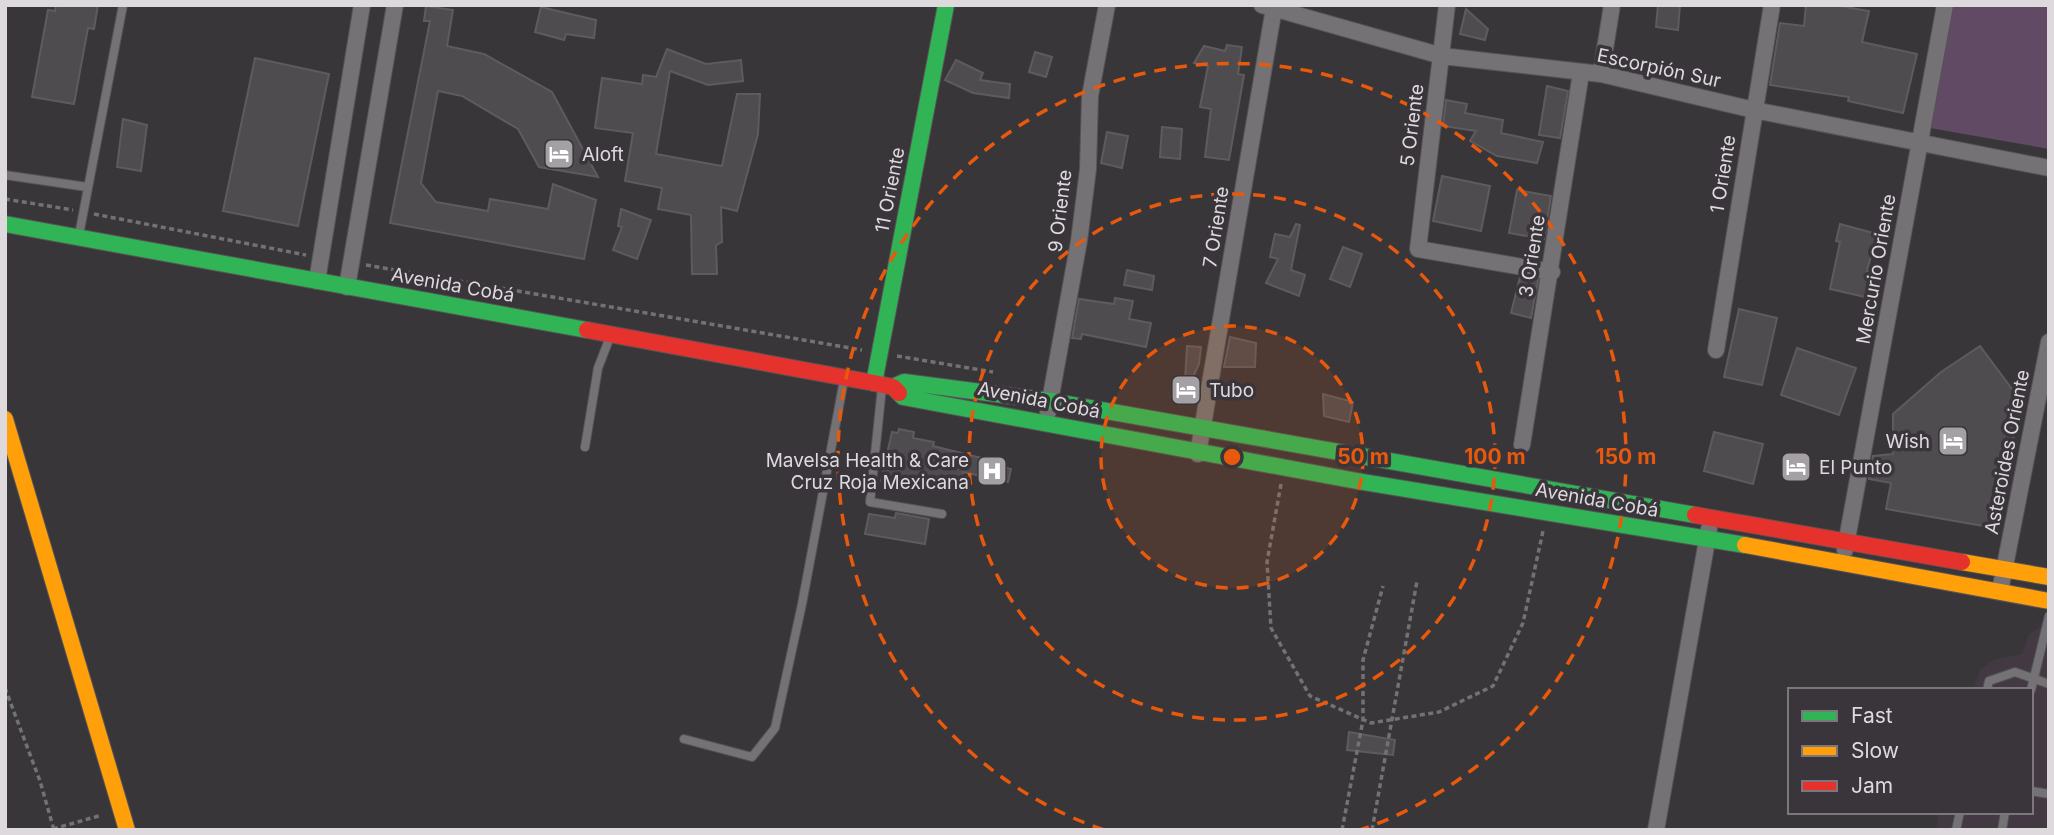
<svg xmlns="http://www.w3.org/2000/svg" width="2054" height="835" viewBox="0 0 2054 835" font-family="Inter,sans-serif">
<rect width="100%" height="100%" fill="#39363a"/>
<path fill="#423943" d="M 2045,624 L 2049,625 L 2049,830 L 1936,830 L 1939,812 L 2031,812 L 2031,690 L 1973,690 L 1980,670 L 1993,660 L 2022,654 L 2029,634 Z"/>
<path fill="#614a63" d="M 1952,5 L 2049,5 L 2049,149 L 1930,128 Z"/>
<path fill="#4f4c4f" stroke="#5e5b5f" stroke-width="2" d="M 56,5 L 98,5 L 94,29 L 88,28 L 74,104 L 32,97 L 48,10 L 55,11 Z
M 1658,5 L 1680,5 L 1678,30 L 1656,27 Z
M 1806,5 L 1834,5 L 1869,11 L 1862,42 L 1917,54 L 1903,113 L 1848,101 L 1849,97 L 1770,85 L 1780,23 L 1804,26 Z
M 426,6 L 453,10 L 447,46 L 484,54 L 552,92 L 598,177 L 539,167 L 518,129 L 462,96 L 438,91 L 421,183 L 436,202 L 488,211 L 490,199 L 548,209 L 553,184 L 596,200 L 584,259 L 390,223 L 430,21 L 424,21 Z
M 541,7 L 596,20 L 594,38 L 566,34 L 564,40 L 535,32 Z
M 1466,9 L 1488,29 L 1485,40 L 1460,34 Z
M 1227,45 L 1242,47 L 1238,74 L 1244,75 L 1229,160 L 1205,157 L 1211,109 L 1200,107 L 1208,66 L 1194,63 L 1204,46 L 1225,51 Z
M 667,49 L 706,64 L 741,60 L 743,81 L 708,85 L 670,71 L 656,154 L 722,166 L 737,94 L 760,94 L 758,134 L 737,211 L 721,207 L 722,242 L 716,245 L 717,274 L 692,274 L 691,215 L 658,209 L 662,188 L 625,181 L 633,133 L 595,128 L 602,78 L 642,84 L 643,75 L 656,77 Z
M 1035,52 L 1052,57 L 1046,77 L 1029,72 Z
M 255,58 L 329,74 L 298,226 L 223,211 Z
M 956,60 L 983,73 L 980,80 L 1010,84 L 1009,98 L 973,93 L 945,80 Z
M 1547,86 L 1568,91 L 1560,138 L 1539,135 Z
M 1446,100 L 1467,104 L 1465,113 L 1503,120 L 1501,133 L 1543,142 L 1537,163 L 1497,156 L 1470,141 L 1476,131 L 1443,126 Z
M 123,119 L 147,125 L 141,171 L 117,167 Z
M 1162,127 L 1182,129 L 1180,159 L 1160,157 Z
M 1107,132 L 1128,136 L 1122,168 L 1101,163 Z
M 1442,176 L 1490,186 L 1481,231 L 1433,221 Z
M 1517,190 L 1551,196 L 1544,239 L 1509,233 Z
M 621,209 L 651,220 L 637,259 L 613,250 L 622,227 L 618,226 Z
M 1296,224 L 1300,225 L 1291,270 L 1305,275 L 1299,296 L 1266,283 L 1278,259 L 1270,257 L 1275,234 L 1290,237 Z
M 1840,224 L 1877,234 L 1867,271 L 1871,272 L 1865,297 L 1830,289 L 1840,242 L 1836,241 Z
M 1343,247 L 1362,254 L 1350,287 L 1330,279 Z
M 1127,270 L 1154,276 L 1152,290 L 1124,285 Z
M 1520,277 L 1538,280 L 1531,318 L 1511,313 Z
M 1115,298 L 1133,301 L 1129,319 L 1151,323 L 1146,347 L 1082,334 L 1081,339 L 1072,338 L 1079,299 L 1114,304 Z
M 1739,309 L 1777,318 L 1762,385 L 1724,377 Z
M 1230,337 L 1256,343 L 1255,367 L 1224,367 Z
M 1187,346 L 1201,347 L 1199,364 L 1184,397 Z
M 1980,346 L 2021,401 L 1995,528 L 1886,509 L 1891,483 L 1869,479 L 1873,456 L 1893,454 L 1893,414 L 1941,372 Z
M 1797,348 L 1856,368 L 1839,415 L 1781,395 Z
M 1323,394 L 1353,402 L 1349,422 L 1324,416 Z
M 899,429 L 914,432 L 913,438 L 934,442 L 933,446 L 998,462 L 998,466 L 1011,469 L 1008,482 L 963,472 L 960,488 L 913,479 L 912,487 L 881,481 L 892,432 L 898,433 Z
M 1714,432 L 1763,444 L 1753,484 L 1704,471 Z
M 896,513 L 929,519 L 925,544 L 865,534 L 869,514 L 895,518 Z
M 1349,732 L 1395,740 L 1393,755 L 1347,750 Z"/>
<g fill="none" stroke-linecap="round" stroke-linejoin="round">
<g stroke="#565356" stroke-width="10">
<path id="lane" d="M 5,175 L 87,187
M 79,235 L 123,5
M 882,387 L 870,502 L 942,514
M 585,447 L 598,368 L 610,337
M 1987,690 L 1989,681 L 2015,672 L 2049,684
M 2031,690 L 2049,616
M 684,739 L 752,757 L 775,728 L 802,604 L 844,380
M 2031,791 L 2049,794
M 1956,830 L 1960,812
M 2002,830 L 2005,812"/>
</g>
<g stroke="#565356" stroke-width="18">
<path id="street" d="M 1262,5 L 1442,56 L 1601,74 L 1754,110 L 2049,168
M 1447,5 L 1418,249 L 1552,272
M 1601,74 L 1612,5
M 317,281 L 362,5
M 347,287 L 395,5
M 1716,350 L 1772,5
M 1048,412 L 1079,241 L 1088,169 L 1090,96 L 1107,5
M 1522,445 L 1581,73
M 1198,454 L 1274,8
M 1845,550 L 1945,5
M 2000,591 L 2049,342
M 1656,830 L 1709,529"/>
</g>
<g stroke="#565356" stroke-width="18">
<path id="fast" d="M 5,224 L 587,330
M 874,383 L 946,5
M 893,387 L 904,382 L 1050,401 L 1695,515
M 899,393 L 903,397 L 1357,481 L 1745,545"/>
</g>
<g stroke="#565356" stroke-width="18">
<path id="slow" d="M 5,419 L 127,830
M 1745,545 L 2049,601
M 1962,562 L 2049,577"/>
</g>
<g stroke="#565356" stroke-width="18">
<path id="jam" d="M 587,330 L 874,383 L 893,387 L 899,393
M 1695,515 L 1962,562"/>
</g>
<path stroke="#737273" stroke-width="3.5" stroke-dasharray="5 3.5" stroke-linecap="butt" d="M 5,199 L 73,210
M 94,214 L 306,255
M 366,265 L 862,350
M 897,356 L 993,372
M 1281,484 L 1267,562 L 1271,628 L 1310,696 L 1371,723 L 1439,712 L 1493,686 L 1523,623 L 1543,531
M 5,688 L 40,781 L 54,830
M 53,829 L 102,815
M 1342,830 L 1363,720 L 1363,660 L 1383,586
M 1372,830 L 1417,581"/>
<use href="#lane" stroke="#747274" stroke-width="8"/>
<use href="#street" stroke="#747274" stroke-width="16"/>
<use href="#fast" stroke="#30b455" stroke-width="16"/>
<use href="#slow" stroke="#ff9f0a" stroke-width="16"/>
<use href="#jam" stroke="#e5322d" stroke-width="16"/>
</g>
<circle cx="1232" cy="457" r="131" fill="#e8590c" fill-opacity=".12"/>
<g fill="none" stroke="#e8590c" stroke-width="3.5" stroke-dasharray="12 9">
<circle cx="1232" cy="457" r="131"/>
<circle cx="1232" cy="457" r="263"/>
<path d="M1104 830A394 394 0 1 1 1360 830"/>
</g>
<defs>
<g id="hotel-square" transform="scale(1.575)"><rect x="-9" y="-9" width="18" height="18" rx="4" fill="#a4a0a4" stroke="#3a353b"/><path d="M-6-4.5h1.5V1H6V5H4.5V3h-9V5H-6ZM-4 0a1.8 1.8 0 1 1 3.6 0ZM.5 0V-2.5h3Q6-2.5 6 0Z" fill="#fff"/></g>
<g id="hospital-square" transform="scale(1.575)"><rect x="-9" y="-9" width="18" height="18" rx="4" fill="#a4a0a4" stroke="#3a353b"/><path d="M-5-5h3v3.5h4V-5h3V5h-3V1.5h-4V5h-3Z" fill="#fff"/></g>
</defs>
<g fill-rule="evenodd">
<use href="#hotel-square" x="559" y="154"/>
<use href="#hotel-square" x="1186" y="390"/>
<use href="#hotel-square" x="1953" y="441"/>
<use href="#hotel-square" x="1796" y="467"/>
<use href="#hospital-square" x="992" y="471"/>
</g>
<g text-anchor="middle" dominant-baseline="central" stroke-width="7" stroke-linejoin="round" paint-order="stroke">
<g font-size="19" fill="#ddd9dd" stroke="#3a353b">
<text transform="translate(1659 68) rotate(12)">Escorpión Sur</text>
<text transform="translate(1412 125) rotate(-83)">5 Oriente</text>
<text transform="translate(1723 174) rotate(-81)">1 Oriente</text>
<text transform="translate(890 190) rotate(-79)">11 Oriente</text>
<text transform="translate(1060 211) rotate(-83)">9 Oriente</text>
<text transform="translate(1216 227) rotate(-81)">7 Oriente</text>
<text transform="translate(1532 256) rotate(-81)">3 Oriente</text>
<text transform="translate(1876 269) rotate(-80)">Mercurio Oriente</text>
<text transform="translate(453 285) rotate(10)">Avenida Cobá</text>
<text transform="translate(1039 400) rotate(11)">Avenida Cobá</text>
<text transform="translate(2007 452) rotate(-79)">Asteroides Oriente</text>
<text transform="translate(1597 500) rotate(10)">Avenida Cobá</text>
</g>
<g font-size="19" fill="#ddd9dd" stroke="#3a353b" text-anchor="start">
<text x="582" y="154">Aloft</text>
<text x="1209" y="390">Tubo</text>
<text x="1930" y="441" text-anchor="end">Wish</text>
<text x="969" y="460" text-anchor="end">Mavelsa Health &amp; Care<tspan x="969" dy="22">Cruz Roja Mexicana</tspan></text>
<text x="1819" y="467">El Punto</text>
</g>
</g>
<circle cx="1232" cy="457" r="10" fill="#e8590c" stroke="#3a353b" stroke-width="3.5"/>
<g font-size="21" text-anchor="middle" font-weight="bold" fill="#e8590c" stroke="#3a353b" stroke-width="7" stroke-linejoin="round" paint-order="stroke">
<text x="1363" y="464">50 m</text>
<text x="1495" y="464">100 m</text>
<text x="1626" y="464">150 m</text>
</g>
<rect width="2054" height="835" fill="none" stroke="#ddd9dd" stroke-width="14"/>
<rect x="1788" y="688" width="245" height="126" fill="#3a353b" stroke="#7b777c" stroke-width="2"/>
<rect x="1802" y="711" width="35" height="10" fill="#30b455" stroke="#7b777c" stroke-width="2"/>
<text x="1851" y="723" font-size="21" fill="#ddd9dd">Fast</text>
<rect x="1802" y="746" width="35" height="10" fill="#ff9f0a" stroke="#7b777c" stroke-width="2"/>
<text x="1851" y="758" font-size="21" fill="#ddd9dd">Slow</text>
<rect x="1802" y="781" width="35" height="10" fill="#e5322d" stroke="#7b777c" stroke-width="2"/>
<text x="1851" y="793" font-size="21" fill="#ddd9dd">Jam</text>
</svg>
